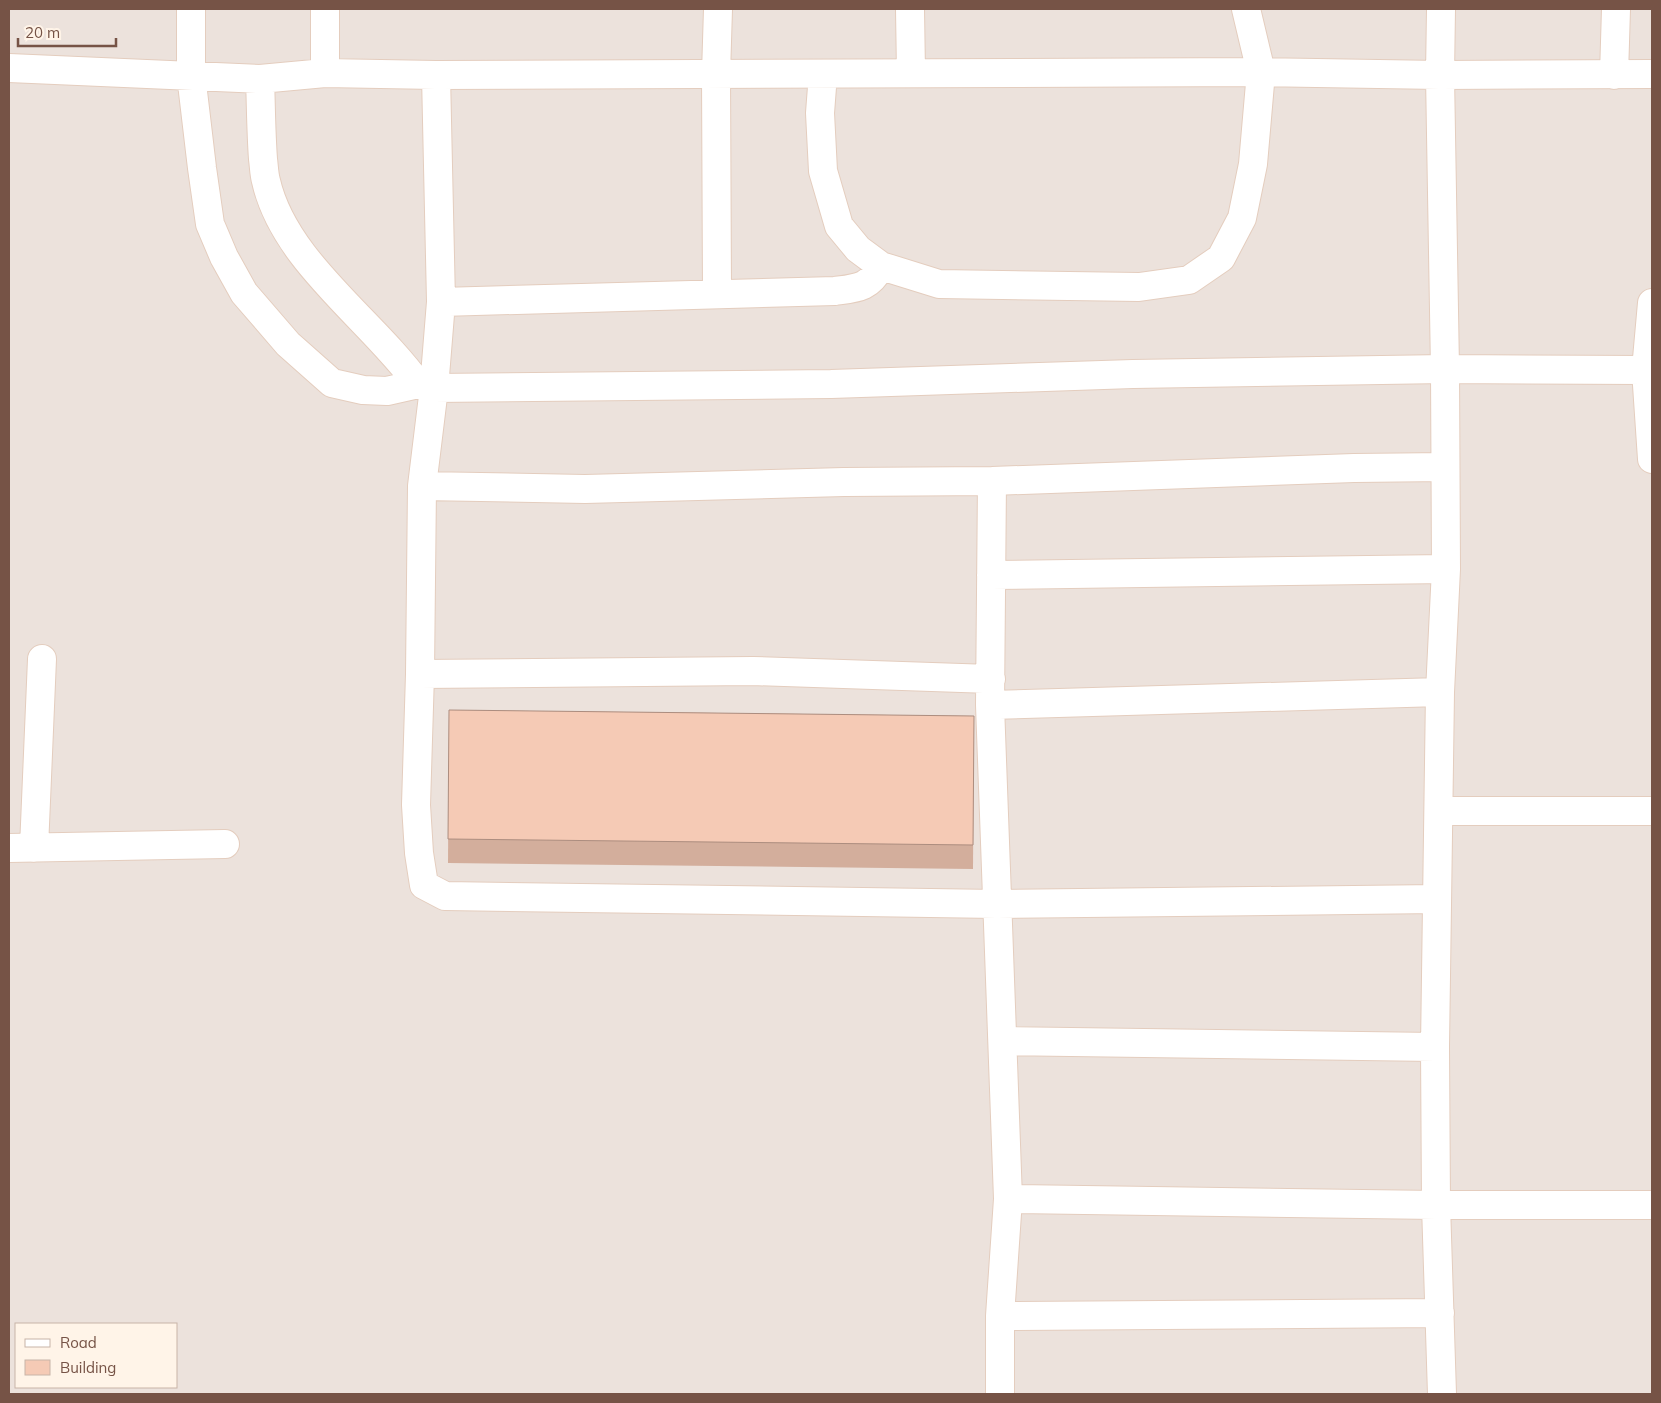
<svg xmlns="http://www.w3.org/2000/svg" width="1661" height="1403" viewBox="0 0 1661 1403" font-family="Mulish,sans-serif">
<rect width="100%" height="100%" fill="#fef0e0"/>
<path fill="#ece2dc" fill-rule="evenodd" d="M 9,9 L 1652,9 L 1652,1394 L 9,1394 ZM 16,1324 L 176,1324 L 176,1387 L 16,1387 Z"/>
<g fill="none" stroke-linecap="round" stroke-linejoin="round">
<g stroke="#e4cdbe" stroke-width="30">
<path id="minor" d="M 191,9 L 191,75 L 202,168 L 210,224 L 224,257 L 244,293 L 288,344 L 332,383 L 363,390 L 387,391 L 418,384 L 434,388 L 831,384 L 1133,374 L 1445,369 L 1646,370 L 1652,367
M 910,9 L 911,73
M 1441,9 L 1440,75 L 1445,369 L 1446,569 L 1440,692 L 1435,1047 L 1436,1205 L 1442,1394
M 9,68 L 260,79 L 325,73 L 436,75 L 1261,72 L 1440,75 L 1652,74
M 325,73 L 325,9
M 823,74 L 820,113 L 823,171 L 839,226 L 858,249 L 881,266 L 939,284 L 1139,287 L 1189,280 L 1221,258 L 1242,218 L 1253,164 L 1261,72 L 1246,9
M 436,75 L 441,302 L 434,388 L 422,486 L 420,674 L 416,805 L 419,853 L 424,885 L 445,896 L 997,904 L 1437,899
M 1614,75 L 1616,9
M 260,79 C 261,105 261,132 263,159 C 264,166 264,174 266,181 C 284,261 371,319 418,384
M 717,293 L 716,74 L 718,9
M 441,302 L 835,291 C 858,288 869,288 881,266
M 1652,303 L 1646,370 L 1652,459
M 992,481 L 990,705 L 1008,1199 L 1000,1316 L 1000,1394
M 422,486 L 585,489 L 844,482 L 992,481 L 1354,468 L 1445,467
M 991,575 L 1446,569
M 420,674 L 753,671 L 991,679
M 990,705 L 1440,692
M 1439,811 L 1652,811
M 9,848 L 225,844
M 34,848 L 42,659
M 1003,1041 L 1435,1047
M 1008,1199 L 1436,1205 L 1652,1205
M 1000,1316 L 1440,1313"/>
</g>
<use href="#minor" stroke="#fff" stroke-width="28"/>
</g>
<path fill="#d3ae9c" d="M 449,710 L 974,716 L 973,869 L 448,863 Z"/>
<path fill="#f5cab5" stroke="#ac8d7f" d="M 449,710 L 974,716 L 973,845 L 448,839 Z"/>
<rect width="1661" height="1403" fill="none" stroke="#765346" stroke-width="20"/>
<rect x="15" y="1323" width="162" height="65" fill="#fff4e8" stroke="#c8b4a7"/>
<rect x="25" y="1339" width="25" height="8" fill="#ffffff" stroke="#c8b4a7"/>
<text x="60" y="1348" font-size="15" fill="#765346">Road</text>
<rect x="25" y="1360" width="25" height="15" fill="#f5cab5" stroke="#c8b4a7"/>
<text x="60" y="1373" font-size="15" fill="#765346">Building</text>
<path d="M18 38v8h98v-8" fill="none" stroke="#765346" stroke-width="2.5"/>
<text x="25" y="38" font-size="15" fill="#765346" stroke="#fff4e8" stroke-width="4" paint-order="stroke">20 m</text>
</svg>
